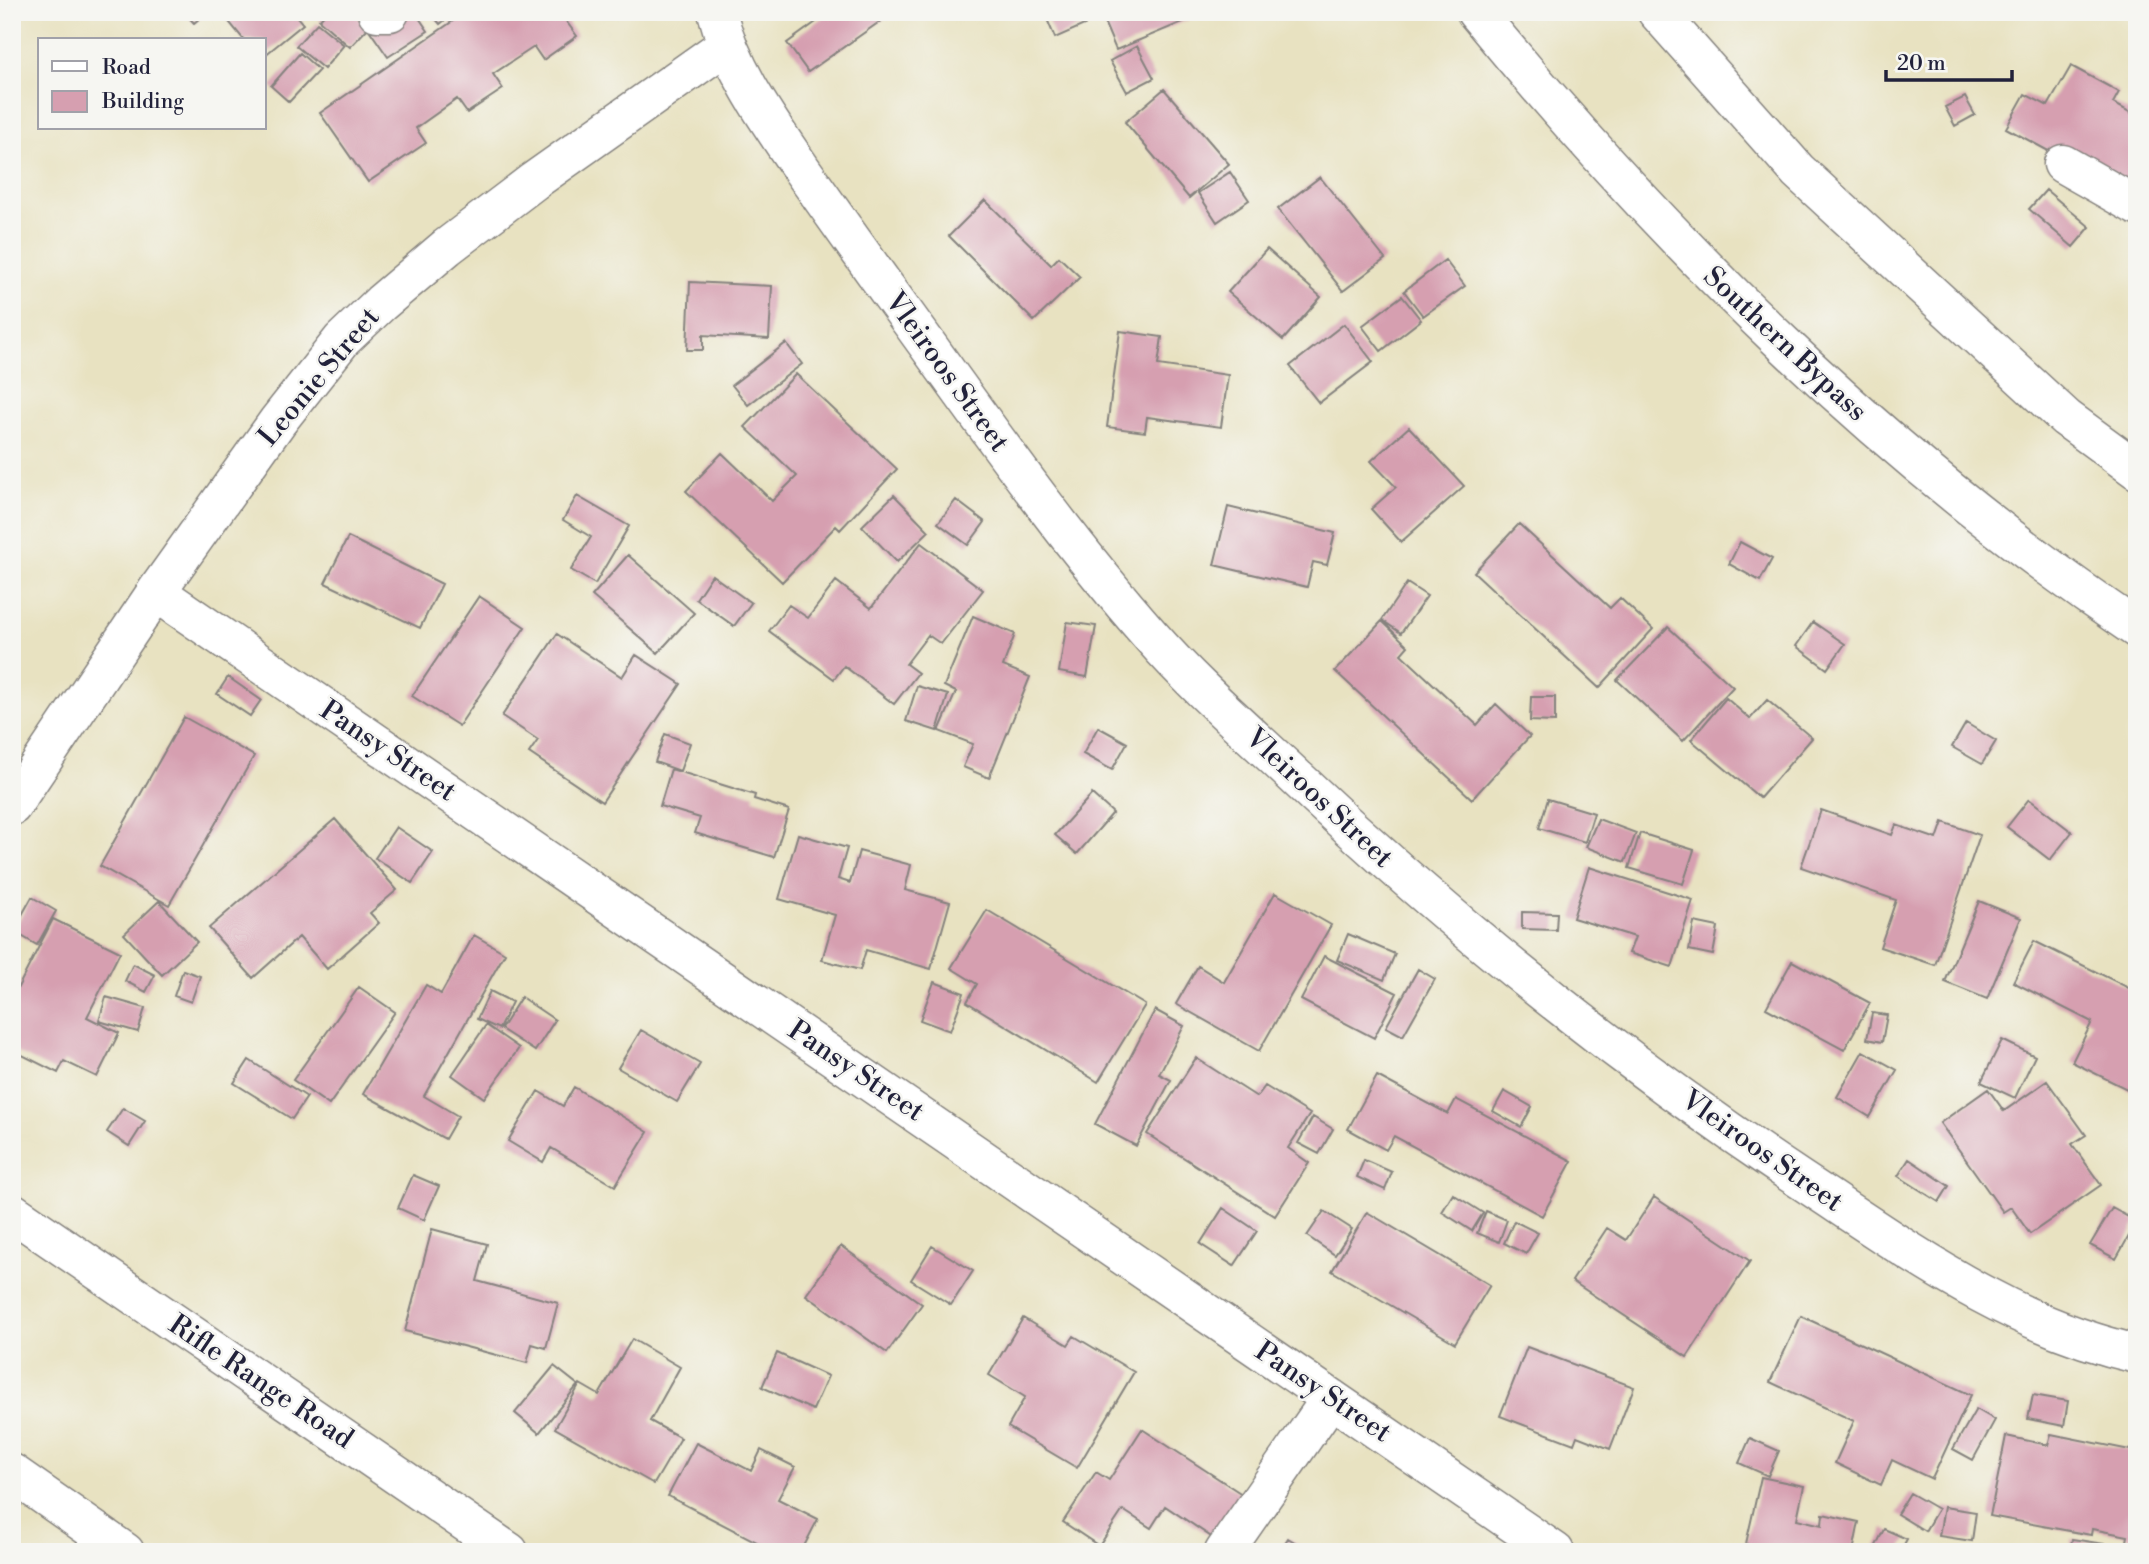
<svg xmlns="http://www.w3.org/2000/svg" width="2149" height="1564" viewBox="0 0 2149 1564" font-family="'Libre Bodoni',serif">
<rect width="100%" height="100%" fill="#f6f6f2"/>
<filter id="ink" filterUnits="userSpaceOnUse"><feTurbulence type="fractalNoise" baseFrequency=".0143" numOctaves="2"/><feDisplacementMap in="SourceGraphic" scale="14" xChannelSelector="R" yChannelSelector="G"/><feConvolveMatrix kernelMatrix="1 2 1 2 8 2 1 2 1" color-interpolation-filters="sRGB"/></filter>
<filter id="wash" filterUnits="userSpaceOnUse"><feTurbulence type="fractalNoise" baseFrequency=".00686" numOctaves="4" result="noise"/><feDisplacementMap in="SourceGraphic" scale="28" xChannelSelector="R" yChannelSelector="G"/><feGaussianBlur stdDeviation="1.57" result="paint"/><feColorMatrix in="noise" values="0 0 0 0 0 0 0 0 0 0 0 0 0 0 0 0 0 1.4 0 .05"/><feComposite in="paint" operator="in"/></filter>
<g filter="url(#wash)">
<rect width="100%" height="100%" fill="#e8e2c1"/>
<g id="blocks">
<path fill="#d69fb0" d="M 184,12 L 207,12 L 194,23 Z
M 221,12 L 293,12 L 303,24 L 264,56 L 264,40 L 244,40 Z
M 326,12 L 352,12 L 369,27 L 350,47 L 319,20 Z
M 399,12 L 415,12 L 428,31 L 388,57 L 370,31 Z
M 430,12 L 455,12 L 440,24 Z
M 466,12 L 579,12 L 566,21 L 577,36 L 543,60 L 534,47 L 493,74 L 503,89 L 467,113 L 457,99 L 416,128 L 426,143 L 368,182 L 320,113 Z
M 830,12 L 881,12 L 885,18 L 808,72 L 787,43 Z
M 1044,12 L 1187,12 L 1190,19 L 1116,50 L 1102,17 L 1055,38 Z
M 317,23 L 344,45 L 324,69 L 296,46 Z
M 1137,46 L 1154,78 L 1127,92 L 1110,61 Z
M 300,53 L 319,70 L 289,102 L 271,86 Z
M 2071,66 L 2119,92 L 2113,103 L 2137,116 L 2137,199 L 2006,128 L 2025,94 L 2048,106 Z
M 1164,89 L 1229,164 L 1189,198 L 1125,122 Z
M 1965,97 L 1975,115 L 1955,126 L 1945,107 Z
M 1230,172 L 1249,200 L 1217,222 L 1198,193 Z
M 1320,177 L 1385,259 L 1343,291 L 1278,209 Z
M 2046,190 L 2090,227 L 2073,247 L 2029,209 Z
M 985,200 L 1051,265 L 1059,257 L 1080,277 L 1034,321 L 949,236 Z
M 1267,249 L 1321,297 L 1283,340 L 1228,292 Z
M 1445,260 L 1465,286 L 1423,316 L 1404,291 Z
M 690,282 L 772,286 L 769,339 L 703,335 L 703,350 L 687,350 Z
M 1402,296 L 1421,320 L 1381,351 L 1362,326 Z
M 1344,324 L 1373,362 L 1319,403 L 1290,366 Z
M 1120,331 L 1162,337 L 1158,365 L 1228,375 L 1221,427 L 1147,417 L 1145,432 L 1107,427 Z
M 786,343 L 802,364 L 748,405 L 732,385 Z
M 796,374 L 897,469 L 840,530 L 836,526 L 782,582 L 686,491 L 722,453 L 772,501 L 797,476 L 745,427 Z
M 1409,427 L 1464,486 L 1401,542 L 1371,509 L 1396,487 L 1371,461 Z
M 894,495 L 929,531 L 897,562 L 862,526 Z
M 577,496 L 629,526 L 595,584 L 571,570 L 591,537 L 563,520 Z
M 956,500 L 985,522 L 968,545 L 938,523 Z
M 1228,507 L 1335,533 L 1327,565 L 1313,562 L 1307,587 L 1214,565 Z
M 1519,524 L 1610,608 L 1620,598 L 1653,629 L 1599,688 L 1474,572 Z
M 348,537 L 442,584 L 420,628 L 325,583 Z
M 1740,542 L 1772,559 L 1760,581 L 1729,564 Z
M 921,543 L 983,590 L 941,644 L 928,635 L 906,664 L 918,673 L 894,704 L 844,666 L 834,679 L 769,631 L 789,605 L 808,618 L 836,581 L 871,608 Z
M 628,555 L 694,613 L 658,653 L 592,596 Z
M 712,575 L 751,603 L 734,626 L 696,599 Z
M 1407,583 L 1427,596 L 1401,633 L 1382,620 Z
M 479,596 L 525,627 L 459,726 L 412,696 Z
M 973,616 L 1015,634 L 1003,666 L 1030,677 L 989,778 L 963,767 L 973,744 L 939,731 L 956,692 L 944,686 Z
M 1382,621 L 1408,646 L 1401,654 L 1477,725 L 1496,704 L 1530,736 L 1472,799 L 1335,671 Z
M 1067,622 L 1096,626 L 1087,677 L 1059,672 Z
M 1813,622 L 1845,644 L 1827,669 L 1796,646 Z
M 1668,627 L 1733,687 L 1683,741 L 1617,680 Z
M 557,634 L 622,677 L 636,655 L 681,684 L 602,802 L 529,753 L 538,740 L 502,716 Z
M 228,677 L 261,700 L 250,716 L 217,694 Z
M 917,686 L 948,695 L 937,731 L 906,721 Z
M 1531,697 L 1555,697 L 1555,722 L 1530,721 Z
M 1726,698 L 1750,719 L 1767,700 L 1812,738 L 1760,798 L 1691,740 Z
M 184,717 L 254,756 L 169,905 L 100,866 Z
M 1966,723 L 1996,741 L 1982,764 L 1952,747 Z
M 1098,727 L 1127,743 L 1112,770 L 1083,754 Z
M 665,734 L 690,743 L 680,771 L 655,762 Z
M 671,769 L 755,795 L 754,799 L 789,810 L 774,857 L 695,833 L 700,818 L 660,806 Z
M 1092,794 L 1113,813 L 1077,854 L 1055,835 Z
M 1548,799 L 1594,813 L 1585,842 L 1539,828 Z
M 2029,799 L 2072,832 L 2050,860 L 2007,827 Z
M 1821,810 L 1892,835 L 1896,825 L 1937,839 L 1943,822 L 1980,835 L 1935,965 L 1880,947 L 1896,900 L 1801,867 Z
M 335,819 L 397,890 L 370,913 L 379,923 L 327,969 L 299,937 L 253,978 L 209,928 Z
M 1598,819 L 1636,833 L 1625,862 L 1586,847 Z
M 396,827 L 433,852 L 412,883 L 375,858 Z
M 1640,833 L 1694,850 L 1683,884 L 1629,868 Z
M 798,834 L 847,848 L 838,879 L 850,883 L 859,851 L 911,865 L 905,890 L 950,902 L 931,969 L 866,950 L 860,970 L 822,960 L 835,915 L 779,899 Z
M 1589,867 L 1693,900 L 1672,967 L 1629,953 L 1635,937 L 1573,918 Z
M 1275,893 L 1331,925 L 1259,1051 L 1176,1004 L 1198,966 L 1224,982 Z
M 32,897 L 56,911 L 37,945 L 13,931 Z
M 159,901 L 197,942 L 162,975 L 124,934 Z
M 1979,901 L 2021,918 L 1987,999 L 1945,982 Z
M 987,910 L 1145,1005 L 1098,1082 L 967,1002 L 977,984 L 951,968 Z
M 1522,912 L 1557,913 L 1556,930 L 1522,929 Z
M 53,919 L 120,952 L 87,1017 L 119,1033 L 97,1077 L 64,1061 L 58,1073 L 12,1050 L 12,999 Z
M 1694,922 L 1718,927 L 1713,955 L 1689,950 Z
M 1348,934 L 1395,954 L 1384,980 L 1337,960 Z
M 474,935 L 505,953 L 424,1096 L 458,1116 L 445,1139 L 363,1094 L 426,985 L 441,994 Z
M 2034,941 L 2137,992 L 2137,1094 L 2072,1062 L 2092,1022 L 2013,982 Z
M 1324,956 L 1397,993 L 1374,1038 L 1301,1000 Z
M 1792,961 L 1870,1003 L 1844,1050 L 1766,1008 Z
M 133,964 L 155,975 L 146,992 L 125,981 Z
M 1418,969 L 1435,979 L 1403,1036 L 1386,1027 Z
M 183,970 L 200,976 L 191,1002 L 174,996 Z
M 934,982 L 964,993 L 950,1031 L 920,1020 Z
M 359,987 L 395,1012 L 329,1105 L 293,1080 Z
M 490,991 L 512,1002 L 499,1029 L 477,1019 Z
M 106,997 L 145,1008 L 138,1032 L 99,1021 Z
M 521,997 L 555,1020 L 535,1051 L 501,1029 Z
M 1155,1010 L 1184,1026 L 1159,1074 L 1171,1080 L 1136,1146 L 1095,1124 Z
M 1872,1013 L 1887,1015 L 1882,1042 L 1867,1039 Z
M 486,1025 L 519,1048 L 484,1098 L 452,1075 Z
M 641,1030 L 700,1064 L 677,1102 L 618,1068 Z
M 2002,1040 L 2035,1056 L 2015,1098 L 1981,1082 Z
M 1863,1051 L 1897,1070 L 1870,1117 L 1837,1097 Z
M 1196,1058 L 1257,1097 L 1265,1086 L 1310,1114 L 1288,1148 L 1309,1163 L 1275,1216 L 1147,1134 Z
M 249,1060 L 307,1097 L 292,1119 L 234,1083 Z
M 1377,1076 L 1448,1114 L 1456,1099 L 1572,1161 L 1542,1216 L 1394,1136 L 1386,1150 L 1348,1129 Z
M 2047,1081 L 2086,1135 L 2072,1144 L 2101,1185 L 2030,1234 L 2011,1207 L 2003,1212 L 1940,1123 L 1988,1089 L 2004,1111 Z
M 574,1087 L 648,1132 L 615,1186 L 551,1148 L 543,1162 L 508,1141 L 538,1091 L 563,1106 Z
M 1504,1091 L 1532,1107 L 1521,1127 L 1493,1111 Z
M 123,1108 L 145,1121 L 129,1146 L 107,1132 Z
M 1313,1117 L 1333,1129 L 1319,1154 L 1298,1143 Z
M 1909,1159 L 1949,1186 L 1939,1202 L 1898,1176 Z
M 1364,1160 L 1392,1172 L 1385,1190 L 1357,1177 Z
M 413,1175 L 439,1186 L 424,1220 L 398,1208 Z
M 1453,1194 L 1483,1213 L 1472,1231 L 1442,1212 Z
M 1654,1197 L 1750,1261 L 1687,1357 L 1572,1281 L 1607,1228 L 1626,1240 Z
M 1223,1208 L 1257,1231 L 1234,1266 L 1200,1244 Z
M 2112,1208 L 2137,1222 L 2116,1259 L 2090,1245 Z
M 1324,1211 L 1352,1229 L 1335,1255 L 1307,1236 Z
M 1486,1211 L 1507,1220 L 1499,1242 L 1477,1233 Z
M 1367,1212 L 1490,1285 L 1455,1343 L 1332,1271 Z
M 1514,1221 L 1538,1233 L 1526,1254 L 1504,1243 Z
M 432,1229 L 487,1244 L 477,1281 L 558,1303 L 546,1348 L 532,1344 L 527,1363 L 405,1331 Z
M 841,1246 L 922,1304 L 887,1353 L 806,1295 Z
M 932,1246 L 973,1271 L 951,1305 L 911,1280 Z
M 1801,1316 L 1971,1395 L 1932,1479 L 1892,1460 L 1881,1485 L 1835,1463 L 1854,1421 L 1770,1382 Z
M 1023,1318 L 1068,1345 L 1074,1336 L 1134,1372 L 1077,1468 L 1008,1427 L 1025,1397 L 989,1375 Z
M 632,1339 L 680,1367 L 650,1421 L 681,1438 L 654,1484 L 555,1428 L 580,1384 L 599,1395 Z
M 1527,1347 L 1634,1387 L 1610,1449 L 1577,1436 L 1574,1444 L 1500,1416 Z
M 777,1353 L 828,1376 L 813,1410 L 762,1387 Z
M 554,1366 L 578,1385 L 539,1433 L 515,1413 Z
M 2033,1395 L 2068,1401 L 2064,1426 L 2028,1419 Z
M 1976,1409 L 1995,1420 L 1973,1460 L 1953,1449 Z
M 1142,1429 L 1248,1498 L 1219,1542 L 1165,1506 L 1151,1528 L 1123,1510 L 1099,1546 L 1063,1522 L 1096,1472 L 1109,1480 Z
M 2051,1434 L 2135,1451 L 2132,1468 L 2137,1469 L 2137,1552 L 2125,1552 L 2128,1536 L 2092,1529 L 2091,1535 L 1990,1516 L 2006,1436 L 2048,1445 Z
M 1750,1438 L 1779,1451 L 1768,1476 L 1739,1463 Z
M 696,1443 L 751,1471 L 761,1450 L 795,1467 L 778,1499 L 818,1519 L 801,1552 L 776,1552 L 668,1496 Z
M 1761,1477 L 1804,1486 L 1797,1519 L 1822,1525 L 1823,1514 L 1859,1522 L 1853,1552 L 1760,1552 L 1745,1548 Z
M 1910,1493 L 1938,1509 L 1925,1531 L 1897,1514 Z
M 1944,1507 L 1976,1512 L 1972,1541 L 1939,1536 Z
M 1884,1529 L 1907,1539 L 1900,1552 L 1873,1552 Z
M 1288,1538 L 1311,1552 L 1279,1552 Z
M 2072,1539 L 2111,1545 L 2110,1552 L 2070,1552 Z"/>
</g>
</g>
<g filter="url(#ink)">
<use href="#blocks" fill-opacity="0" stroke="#85827e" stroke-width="2"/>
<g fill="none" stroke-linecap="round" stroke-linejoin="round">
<g stroke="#85827e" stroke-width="41">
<path id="minor" d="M 377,12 L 390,12
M 717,12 C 732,71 768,120 802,170 C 831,211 860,252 889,292 C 974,408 1055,527 1150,635 C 1191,682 1240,725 1286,768 C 1446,920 1617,1058 1801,1180 C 1909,1251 2009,1325 2137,1354
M 2063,164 L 2137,206
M 156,592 L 1555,1552
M 12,806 L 156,592 L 278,421 L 342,340 L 381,303 L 447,247 L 534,181 L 726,45
M 12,1473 L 125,1552
M 1224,1552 L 1331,1398"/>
</g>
<g stroke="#85827e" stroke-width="41">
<path id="major" d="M 12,1212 L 509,1552"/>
</g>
<g stroke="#85827e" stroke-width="41">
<path id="highway" d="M 1476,12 C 1669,246 1884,459 2137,629
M 1657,12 L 1798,171 L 2066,418 L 2137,470"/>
</g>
<use href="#minor" stroke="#fff" stroke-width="38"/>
<use href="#major" stroke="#fff" stroke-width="38"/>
<use href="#highway" stroke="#fff" stroke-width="38"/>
</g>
</g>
<g text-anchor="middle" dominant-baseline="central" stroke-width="5" stroke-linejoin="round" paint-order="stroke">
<g font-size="28" fill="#22223b" stroke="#f6f6f2">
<text transform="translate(1785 344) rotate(43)">Southern Bypass</text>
<text transform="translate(947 372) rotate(54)">Vleiroos Street</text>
<text transform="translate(319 377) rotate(-50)">Leonie Street</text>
<text transform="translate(388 751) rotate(34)">Pansy Street</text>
<text transform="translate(1319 798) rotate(43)">Vleiroos Street</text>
<text transform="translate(856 1071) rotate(34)">Pansy Street</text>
<text transform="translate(1762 1151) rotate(35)">Vleiroos Street</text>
<text transform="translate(261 1382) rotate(34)">Rifle Range Road</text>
<text transform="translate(1323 1392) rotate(34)">Pansy Street</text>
</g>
</g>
<rect width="2149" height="1564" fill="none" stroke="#f6f6f2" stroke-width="42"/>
<rect x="38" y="38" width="228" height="91" fill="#f6f6f2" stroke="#a1a1a9" stroke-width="2"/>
<rect x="52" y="61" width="35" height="10" fill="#ffffff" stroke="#a1a1a9" stroke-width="2"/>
<text x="102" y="74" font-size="21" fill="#22223b">Road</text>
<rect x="52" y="91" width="35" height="21" fill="#d69fb0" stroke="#a1a1a9" stroke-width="2"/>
<text x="102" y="108" font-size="21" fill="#22223b">Building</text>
<path d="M1886 70v10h126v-10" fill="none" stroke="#22223b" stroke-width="3.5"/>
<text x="1897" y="70" font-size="21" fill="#22223b" stroke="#f6f6f2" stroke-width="5" paint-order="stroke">20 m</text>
</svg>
